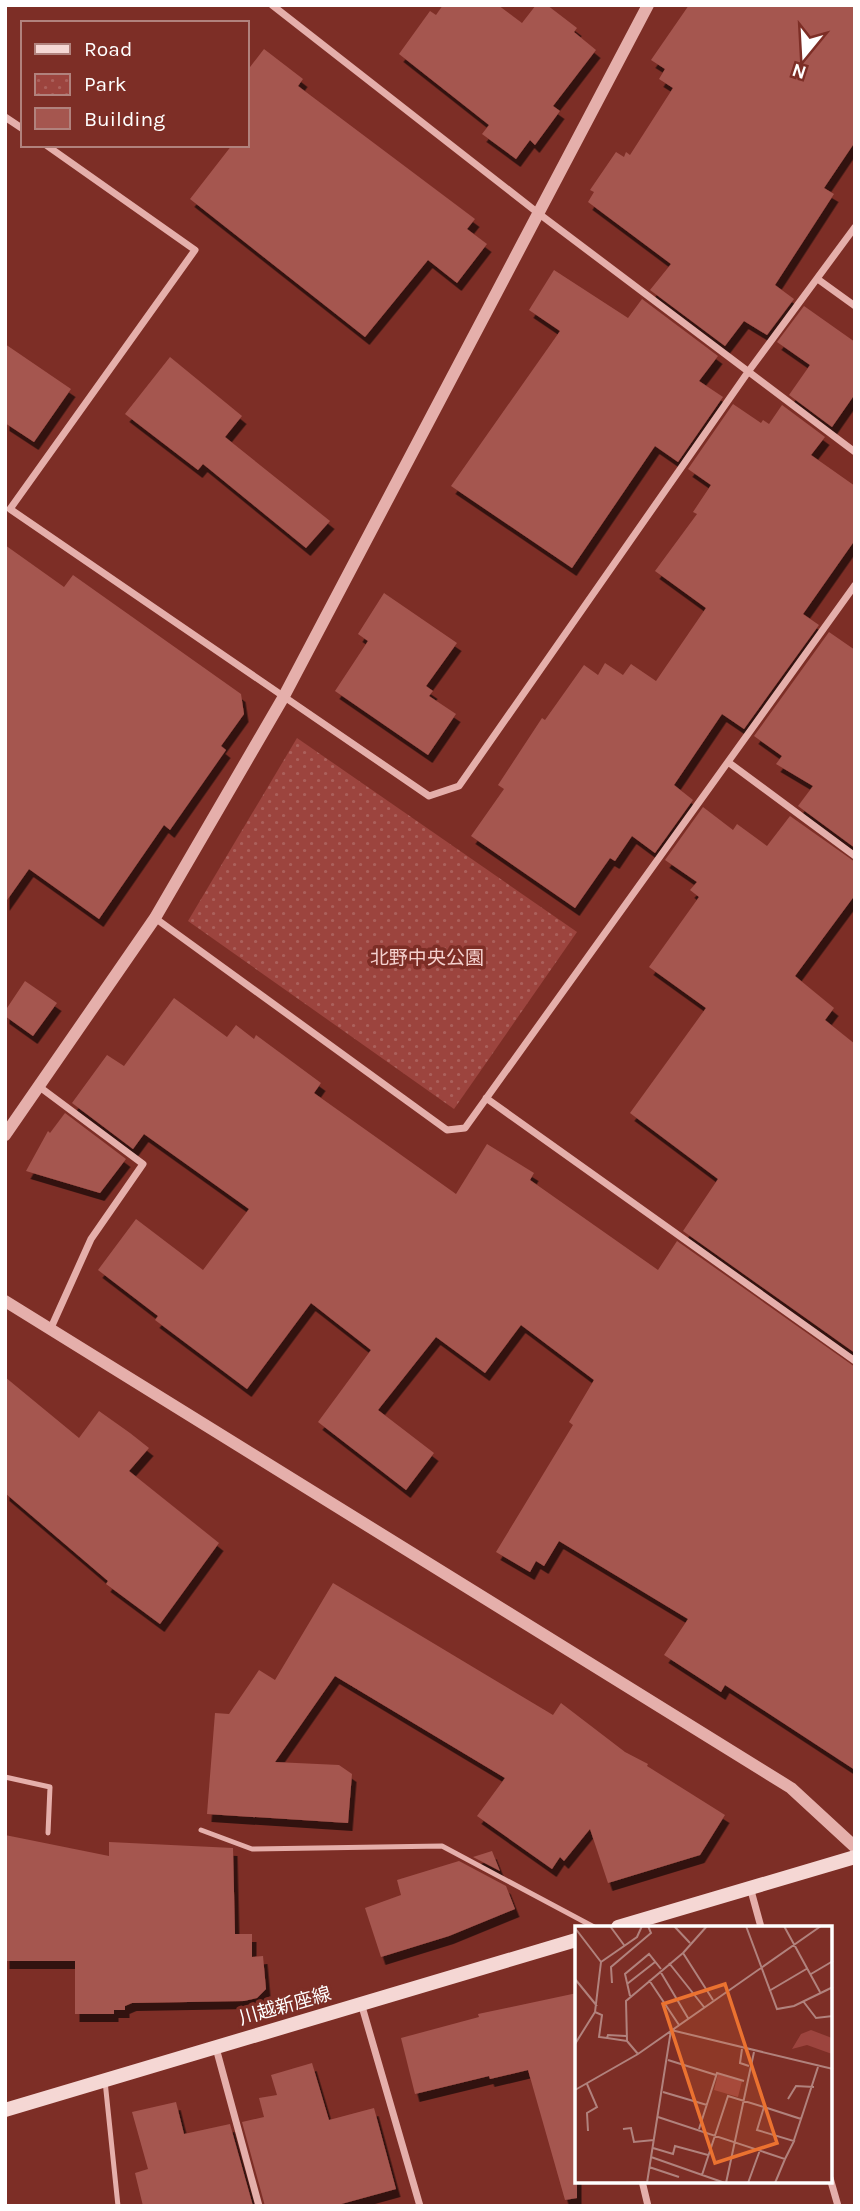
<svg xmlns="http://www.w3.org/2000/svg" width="860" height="2211" viewBox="0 0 860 2211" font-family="Karla,'Noto Sans JP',sans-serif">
<defs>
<pattern id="park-dots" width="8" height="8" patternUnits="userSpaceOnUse" patternTransform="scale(1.75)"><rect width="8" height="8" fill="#9c443e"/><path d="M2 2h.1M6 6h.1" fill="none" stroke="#ab605b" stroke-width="1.8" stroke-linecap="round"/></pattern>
<filter id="shadow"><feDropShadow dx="4.5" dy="8" stdDeviation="0" flood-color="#0009"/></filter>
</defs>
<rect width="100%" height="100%" fill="#7d2e26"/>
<path fill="url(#park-dots)" d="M 297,738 L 577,932 L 454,1109 L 188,921 Z"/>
<path fill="#a5564f" filter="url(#shadow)" d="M 443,5 L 498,5 L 522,23 L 536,5 L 547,5 L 577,28 L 574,32 L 596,50 L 553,106 L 560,111 L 535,145 L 530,140 L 516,159 L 482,134 L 489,125 L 399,54 L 430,11 L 436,15 Z
M 689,5 L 855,5 L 855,142 L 824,188 L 834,194 L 775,285 L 794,299 L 767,335 L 744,321 L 725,346 L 650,290 L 671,264 L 588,202 L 594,192 L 590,190 L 616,152 L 624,157 L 626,152 L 630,155 L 673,88 L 659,79 L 665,69 L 651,60 Z
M 264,49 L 303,79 L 298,86 L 475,219 L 467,229 L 487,244 L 457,283 L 428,260 L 365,337 L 190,199 L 232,145 L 247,145 L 247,71 Z
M 554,270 L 628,318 L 642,299 L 718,356 L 699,381 L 723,397 L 678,462 L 655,446 L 572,568 L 451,486 L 560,331 L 529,310 Z
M 804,306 L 855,342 L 855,394 L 832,427 L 789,395 L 810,365 L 777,342 Z
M 5,344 L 71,389 L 34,442 L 5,423 Z
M 170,357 L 242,416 L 225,437 L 330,521 L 306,548 L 203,464 L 198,470 L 125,414 Z
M 733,404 L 761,423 L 763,420 L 769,424 L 782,405 L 825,437 L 811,455 L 855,486 L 855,540 L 803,614 L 819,625 L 744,729 L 722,714 L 674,785 L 693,800 L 655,853 L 632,836 L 615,861 L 610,858 L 575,908 L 471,836 L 504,789 L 498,785 L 542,718 L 545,720 L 584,665 L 598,675 L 605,663 L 623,675 L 631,664 L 656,681 L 706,608 L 655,571 L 697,514 L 693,512 L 711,485 L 688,469 Z
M 5,545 L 64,587 L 73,575 L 241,694 L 244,714 L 221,746 L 226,750 L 170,830 L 164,825 L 99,919 L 29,869 L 5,903 Z
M 384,593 L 457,643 L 426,686 L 433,691 L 429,696 L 456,714 L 428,755 L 335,691 L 368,641 L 358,634 Z
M 829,632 L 855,650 L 855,848 L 798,806 L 813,786 L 776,764 L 782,756 L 754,736 Z
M 703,807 L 733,830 L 737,824 L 767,846 L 790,816 L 855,862 L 855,895 L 795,976 L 834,1008 L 825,1020 L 855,1044 L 855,1353 L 683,1231 L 718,1179 L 630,1113 L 706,1008 L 649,967 L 699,897 L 690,890 L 697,882 L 665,860 Z
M 25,981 L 57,1003 L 33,1036 L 5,1016 L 5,1011 Z
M 174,998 L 227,1037 L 236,1025 L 254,1039 L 256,1035 L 321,1083 L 314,1093 L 456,1194 L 487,1144 L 534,1173 L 530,1180 L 658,1270 L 677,1241 L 855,1367 L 855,1770 L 725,1685 L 721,1692 L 664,1655 L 688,1619 L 559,1541 L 544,1566 L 536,1561 L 530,1572 L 496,1552 L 573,1425 L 569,1422 L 594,1380 L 521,1325 L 485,1373 L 436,1337 L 378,1410 L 434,1453 L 406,1490 L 318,1422 L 371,1350 L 311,1303 L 247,1389 L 155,1320 L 158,1316 L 98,1270 L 136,1219 L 203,1270 L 249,1209 L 144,1134 L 133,1149 L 72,1103 L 107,1055 L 124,1066 Z
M 65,1113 L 126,1159 L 100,1193 L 26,1171 L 48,1131 L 50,1133 Z
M 5,1377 L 79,1438 L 99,1411 L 130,1433 L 149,1448 L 129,1471 L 219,1543 L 160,1624 L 106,1584 L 108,1581 L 5,1493 Z
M 333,1583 L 553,1715 L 561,1703 L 625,1752 L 648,1764 L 647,1766 L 725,1815 L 700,1855 L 608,1883 L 590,1829 L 564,1861 L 560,1857 L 552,1869 L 477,1816 L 505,1778 L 335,1676 L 275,1762 L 339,1765 L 352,1774 L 348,1823 L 207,1814 L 215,1713 L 229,1714 L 259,1670 L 275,1680 Z
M 5,1835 L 109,1856 L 109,1842 L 233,1848 L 235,1934 L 252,1934 L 252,1957 L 263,1956 L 266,1989 L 257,1998 L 244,2001 L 132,2003 L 125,2006 L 125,2010 L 114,2010 L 114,2014 L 75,2014 L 75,1961 L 5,1961 Z
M 492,1851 L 500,1871 L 473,1857 Z
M 459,1861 L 506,1886 L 515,1909 L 449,1936 L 381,1957 L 365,1908 L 401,1895 L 397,1880 Z
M 577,1993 L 577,2198 L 565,2200 L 528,2070 L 490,2079 L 489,2076 L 415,2094 L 401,2038 L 479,2017 L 478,2014 Z
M 312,2063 L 329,2120 L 374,2108 L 396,2189 L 334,2206 L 265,2206 L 242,2122 L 264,2117 L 259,2098 L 277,2095 L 271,2075 Z
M 176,2102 L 184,2134 L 230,2124 L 253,2206 L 143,2206 L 135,2173 L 148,2169 L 132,2112 Z"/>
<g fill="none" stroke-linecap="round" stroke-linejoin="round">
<path stroke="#e5afab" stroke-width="5" d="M 5,1777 L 50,1787 L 48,1833
M 201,1830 L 252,1849 L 442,1846 L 594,1927
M 105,2081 L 118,2206"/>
<path stroke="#e5afab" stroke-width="7" d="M 272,5 L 538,213 L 855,452
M 5,117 L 23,129
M 46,145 L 195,250 L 10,509 L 429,796 L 459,786 L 748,372 L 855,227
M 819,280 L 855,306
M 728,762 L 855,856
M 155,918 L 447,1130 L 465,1128 L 855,585
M 41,1088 L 143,1164 L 91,1239 L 50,1330
M 486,1098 L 855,1361
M 750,1887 L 761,1927
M 361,2003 L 420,2206
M 216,2048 L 259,2206
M 830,2178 L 838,2206
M 642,2181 L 648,2206"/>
<path stroke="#e5afab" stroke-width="12" d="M 5,1135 L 155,918 L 283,698 L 648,5
M 5,1301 L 791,1788 L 855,1847"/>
<path stroke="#f5d7d4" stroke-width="14" d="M 618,1927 L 855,1857
M 5,2110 L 576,1940"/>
</g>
<g text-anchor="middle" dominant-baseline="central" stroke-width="7" stroke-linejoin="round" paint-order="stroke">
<g font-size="19" fill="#f4d1ce" stroke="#7d2e26">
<text x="427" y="958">北野中央公園</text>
</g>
<g font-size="19" fill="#fff" stroke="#7d2e26">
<text transform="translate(285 2006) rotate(-16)">川越新座線</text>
</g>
</g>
<g transform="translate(575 1926)">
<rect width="257" height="257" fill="#7d2e26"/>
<path d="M 236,104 L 257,112 L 257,128 L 232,119 L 217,123 L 226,108 ZM 143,148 L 167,155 L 163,171 L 139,164 Z" fill="#9c443e"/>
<path fill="none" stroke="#b1827d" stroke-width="2" d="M 35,0 L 49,19M 99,0 L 115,17M 171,0 L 202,83 L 219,80 L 258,61M 209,0 L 245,66M 0,2 L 26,36M 108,27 L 132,0M 94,37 L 129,81M 85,45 L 113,92M 236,48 L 258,35M 0,53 L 22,80M 74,54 L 104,99M 37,57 L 36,41 L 76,7 L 73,0M 52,58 L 80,36M 194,65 L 233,42M 55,70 L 50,48 L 74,28 L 86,43M 228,75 L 241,92 L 258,90M 20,86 L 27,89 L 24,111 L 32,112M 51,110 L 33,109 L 32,112 L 52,115M 0,118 L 20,86 L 26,36 L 62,11 L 67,0M 167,123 L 165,137 L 174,140M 63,128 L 52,115 L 51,75 L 108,27 L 138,74M 93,134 L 141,149M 12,158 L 22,181 L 12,187 L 13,205M 0,164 L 63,128 L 246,0M 88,166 L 132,179M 213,173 L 221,160 L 239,161M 189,181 L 226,193 L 219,214M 83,191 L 210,233 L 200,257M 226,193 L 243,141M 48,203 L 56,202 L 59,216 L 79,214M 124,203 L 142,147 L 169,155M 78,222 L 98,228 L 100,220 L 133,229M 76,231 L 150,257M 74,241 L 104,251M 127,249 L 153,170 L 189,181 L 182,204 L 219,215 L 210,233M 50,257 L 72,256M 72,257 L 96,104 L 258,143M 151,257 L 179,126M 173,257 L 185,224"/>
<path fill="#eb7230" fill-opacity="0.15" stroke="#eb7230" stroke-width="3.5" d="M 150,58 L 202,217 L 140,237 L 88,78 Z"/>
<rect width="257" height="257" fill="none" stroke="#fff" stroke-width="3.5"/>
</g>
<rect width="860" height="2211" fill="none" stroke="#ffffff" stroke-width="14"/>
<rect x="21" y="21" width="228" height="126" fill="#7d2e26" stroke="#b1827d" stroke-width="2"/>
<rect x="35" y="44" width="35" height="10" fill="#f5d7d4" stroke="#b1827d" stroke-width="2"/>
<text x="84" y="56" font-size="21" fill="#ffffff">Road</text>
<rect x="35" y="74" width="35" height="21" fill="url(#park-dots)" stroke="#b1827d" stroke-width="2"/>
<text x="84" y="91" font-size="21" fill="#ffffff">Park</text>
<rect x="35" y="108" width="35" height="21" fill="#a5564f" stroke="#b1827d" stroke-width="2"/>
<text x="84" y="126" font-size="21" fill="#ffffff">Building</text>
<g transform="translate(804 56) rotate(198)" stroke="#7d2e26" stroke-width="5" paint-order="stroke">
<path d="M0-5L12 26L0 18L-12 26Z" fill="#ffffff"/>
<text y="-10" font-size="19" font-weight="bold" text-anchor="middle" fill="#ffffff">N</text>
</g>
</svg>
